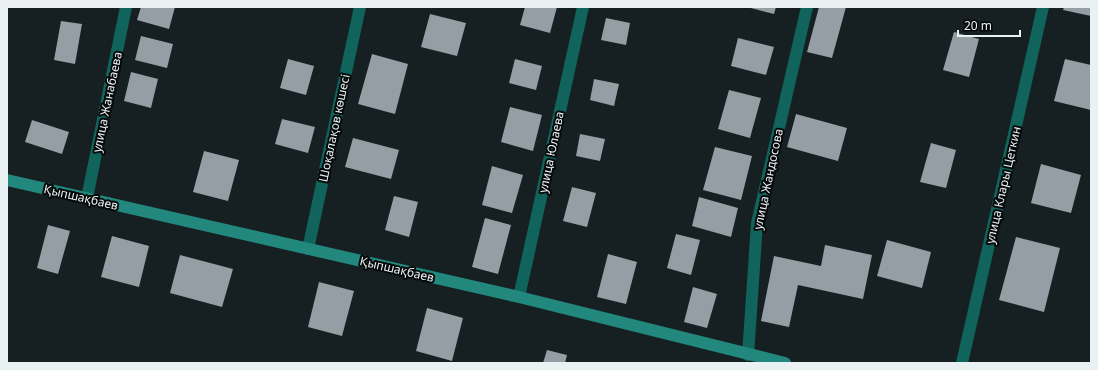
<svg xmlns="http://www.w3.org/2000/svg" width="1098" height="370" viewBox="0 0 1098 370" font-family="'Noto Sans',sans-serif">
<rect width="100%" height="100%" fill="#161f21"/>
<path fill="#949ea4" d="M 141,7 L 175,7 L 169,29 L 137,20 Z
M 525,7 L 557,7 L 550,33 L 520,25 Z
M 747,7 L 776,7 L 774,14 Z
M 819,7 L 846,7 L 832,58 L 807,52 Z
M 1064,7 L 1091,7 L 1091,16 L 1063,10 Z
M 430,14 L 466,23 L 457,56 L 421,47 Z
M 606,18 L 630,23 L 626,45 L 601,40 Z
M 61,21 L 82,24 L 75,64 L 54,60 Z
M 954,32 L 979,39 L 969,77 L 943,70 Z
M 141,36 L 173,44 L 167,68 L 135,60 Z
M 738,38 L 774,47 L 766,75 L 731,66 Z
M 372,54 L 408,64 L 395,114 L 358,104 Z
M 288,59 L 314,66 L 306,95 L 280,88 Z
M 515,59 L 542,66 L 536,90 L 509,83 Z
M 1065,59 L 1091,65 L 1091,110 L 1054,101 Z
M 131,72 L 158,79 L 151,108 L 124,101 Z
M 594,79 L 619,84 L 614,106 L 590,100 Z
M 729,90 L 761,98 L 750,138 L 718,129 Z
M 510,107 L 542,115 L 533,151 L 501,142 Z
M 796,114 L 847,128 L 838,161 L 787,147 Z
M 282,119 L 315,127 L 308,153 L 275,144 Z
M 32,120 L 69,132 L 62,154 L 25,142 Z
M 580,134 L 605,139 L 600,161 L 576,156 Z
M 353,138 L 399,150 L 391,179 L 345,167 Z
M 931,143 L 956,150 L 946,188 L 920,182 Z
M 715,147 L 752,156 L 741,200 L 703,190 Z
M 204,151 L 239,160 L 228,201 L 193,192 Z
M 1041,164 L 1081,175 L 1071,213 L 1031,203 Z
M 492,166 L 523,175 L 512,213 L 482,205 Z
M 572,187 L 596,193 L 587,227 L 563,221 Z
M 394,196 L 418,202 L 409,237 L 385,230 Z
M 699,197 L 738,208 L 731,237 L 692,226 Z
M 485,218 L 511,225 L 498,274 L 472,267 Z
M 48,225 L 70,231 L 58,274 L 37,268 Z
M 676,234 L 700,240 L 691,275 L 667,268 Z
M 112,236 L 149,246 L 139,287 L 101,277 Z
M 1016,237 L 1060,248 L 1044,312 L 999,300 Z
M 887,240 L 931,252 L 922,288 L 877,276 Z
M 825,245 L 872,255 L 863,299 L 798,285 L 789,327 L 761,321 L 774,256 L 821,266 Z
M 608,254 L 637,262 L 626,304 L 597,297 Z
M 180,255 L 233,269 L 222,307 L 170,293 Z
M 319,282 L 354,291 L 342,336 L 308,327 Z
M 693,287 L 717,294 L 707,328 L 684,322 Z
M 427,308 L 463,318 L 452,361 L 416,351 Z
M 547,350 L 567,355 L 565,363 L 543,363 Z"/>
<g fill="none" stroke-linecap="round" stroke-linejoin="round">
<path stroke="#10645c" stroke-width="12" d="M 87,198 L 126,7
M 308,249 L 360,7
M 519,297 L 583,7
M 748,355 L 757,223 L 807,7
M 962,363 L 1043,7"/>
<path stroke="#22887d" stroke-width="12" d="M 7,180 L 519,297 L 785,363"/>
</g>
<g text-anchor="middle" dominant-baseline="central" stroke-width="4" stroke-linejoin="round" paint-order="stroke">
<g font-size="12" fill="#eaf1f2" stroke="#050809">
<text transform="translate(107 102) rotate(-78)">улица Жанабаева</text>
<text transform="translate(334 128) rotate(-78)">Шоқалақов көшесі</text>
<text transform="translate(551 152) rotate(-78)">улица Юлаева</text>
<text transform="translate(768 179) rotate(-78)">улица Жандосова</text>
<text transform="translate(1003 185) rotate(-77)">улица Клары Цеткин</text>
<text transform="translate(81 197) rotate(13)">Қыпшақбаев</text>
<text transform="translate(397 269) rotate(13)">Қыпшақбаев</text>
</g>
</g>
<rect width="1098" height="370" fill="none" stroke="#eaf1f2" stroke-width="16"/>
<path d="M958 30v6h62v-6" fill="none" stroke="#eaf1f2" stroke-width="2"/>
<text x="964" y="30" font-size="12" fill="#eaf1f2" stroke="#050809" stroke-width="3" paint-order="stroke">20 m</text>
</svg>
